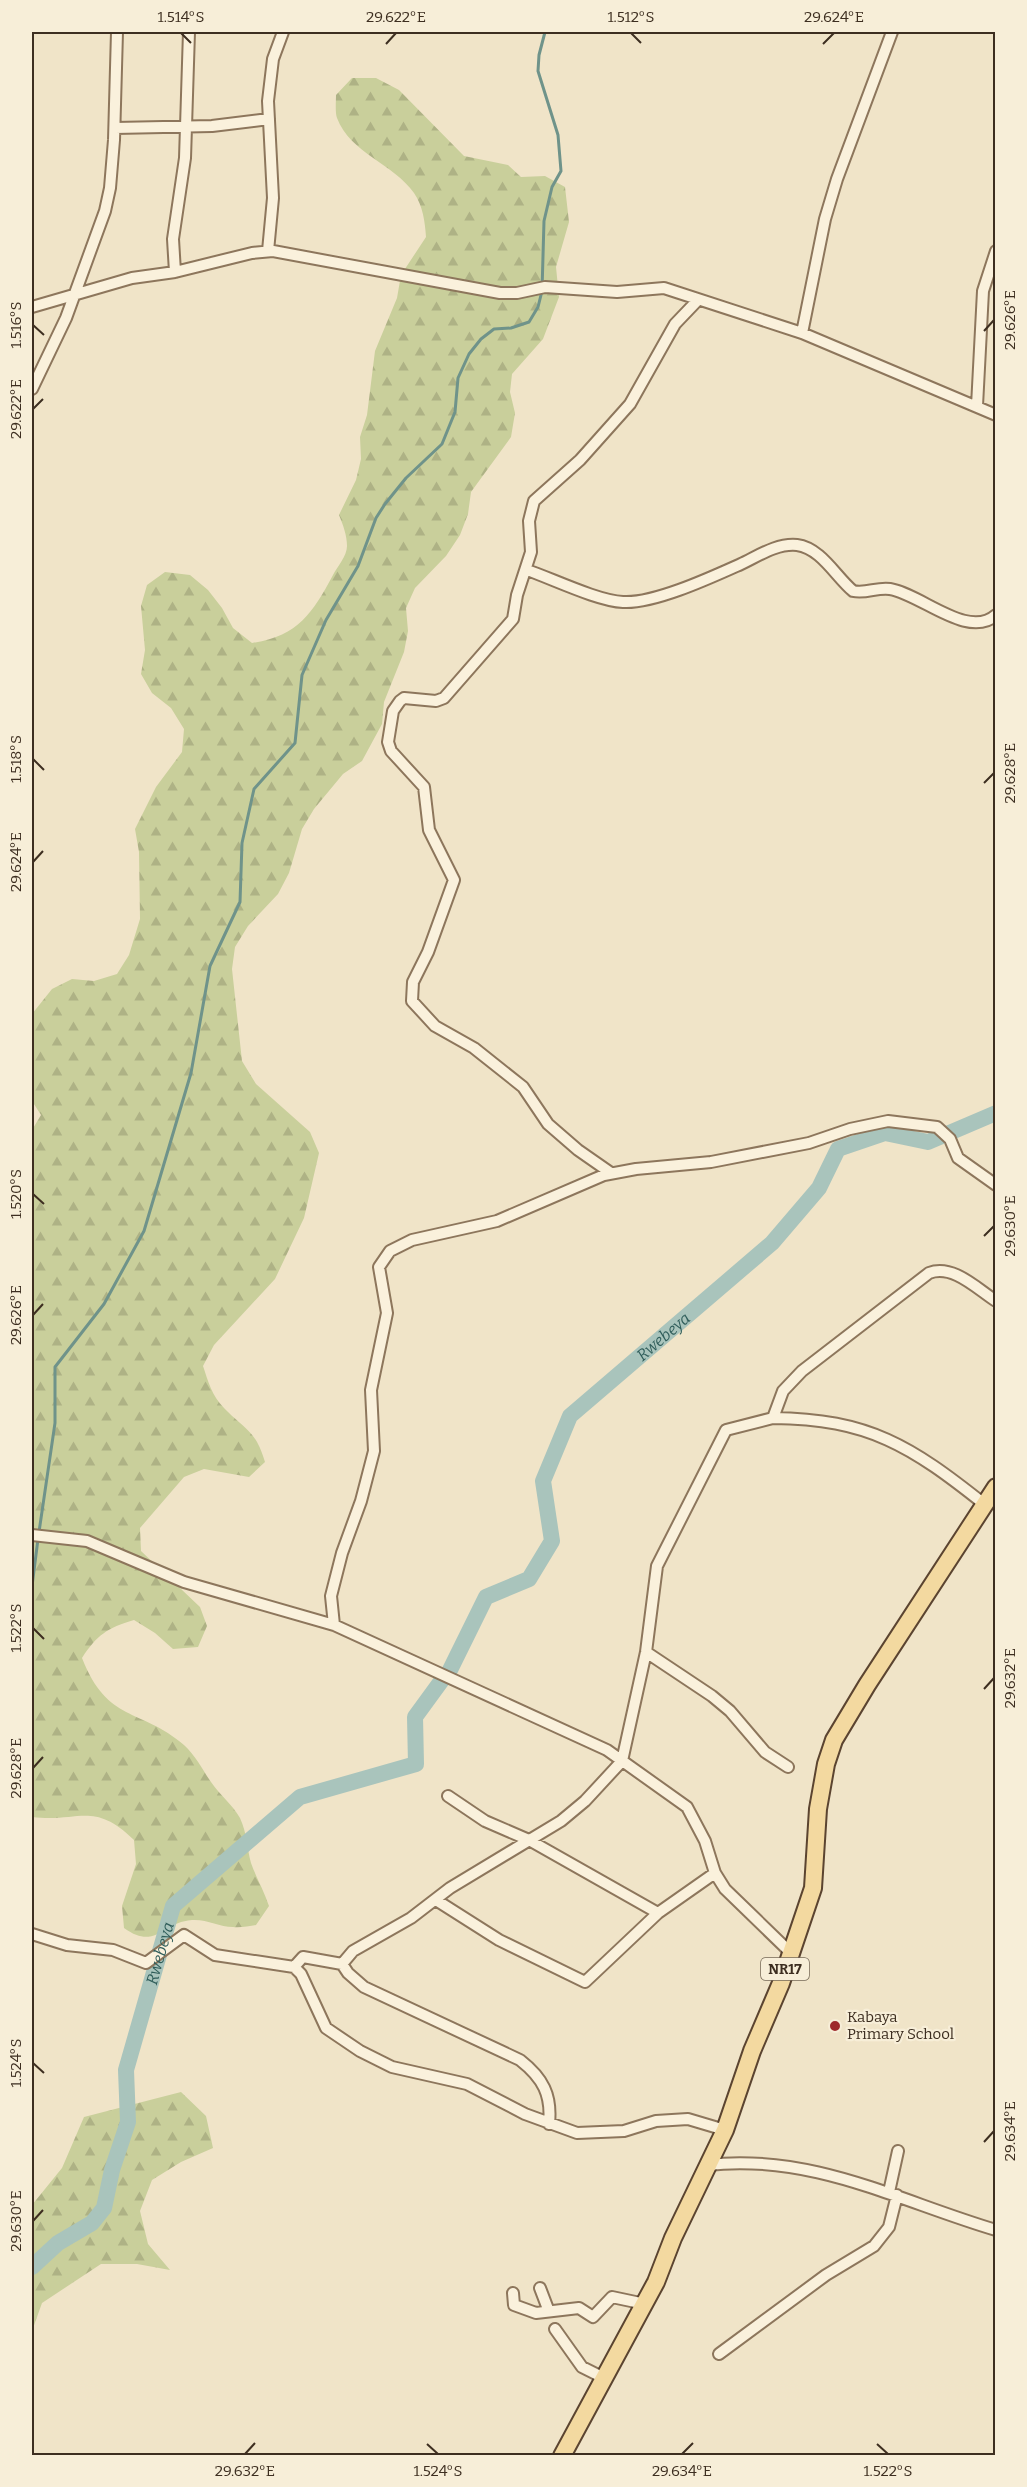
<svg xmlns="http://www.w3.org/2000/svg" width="1027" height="2487" viewBox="0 0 1027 2487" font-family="Bitter,serif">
<defs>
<pattern id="forest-firs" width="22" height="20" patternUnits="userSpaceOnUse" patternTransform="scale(1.5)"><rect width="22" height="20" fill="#c9cf9b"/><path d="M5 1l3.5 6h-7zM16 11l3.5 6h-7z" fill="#aeb285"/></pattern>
</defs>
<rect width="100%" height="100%" fill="#f0e4c8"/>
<path fill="url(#forest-firs)" d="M 352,78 L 376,78 L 399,90 L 464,156 L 508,165 L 521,177 L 545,176 L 565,187 L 569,222 L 556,267 L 559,297 L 543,339 L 512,374 L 510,392 L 515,413 L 511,437 L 471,492 L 468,514 L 460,535 L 446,556 L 415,588 L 406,608 L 408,631 L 404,652 L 384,702 L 382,724 L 362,761 L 343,774 L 314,809 L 302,829 L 289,873 L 278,894 L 248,926 L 235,947 L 232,969 L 242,1061 L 256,1084 L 310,1132 L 319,1153 L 304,1218 L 275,1279 L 214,1345 L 203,1366 C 208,1381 212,1396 224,1408 C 245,1430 255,1429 265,1462 L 249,1477 L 204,1469 L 184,1477 L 140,1528 L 141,1551 L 200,1607 L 207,1626 L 198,1647 L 173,1649 L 155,1633 L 134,1620 C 107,1628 97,1635 82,1658 C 108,1724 140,1707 184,1745 C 196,1756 202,1769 211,1782 C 220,1795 232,1804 240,1818 C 247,1833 247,1848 251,1863 C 256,1877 264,1891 269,1906 L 256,1925 C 249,1926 240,1928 233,1927 C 219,1927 207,1919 192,1920 C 162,1922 156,1951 124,1928 L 122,1906 L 136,1864 L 134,1840 C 93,1800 79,1823 32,1817 L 32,1130 L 41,1115 L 32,1101 L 32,1014 L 52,989 L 72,979 L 94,981 L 117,974 L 129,955 L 140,919 L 139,852 L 135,829 L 156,787 L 182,752 L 184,729 L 171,708 L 152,693 L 141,674 L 145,650 L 141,606 L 147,585 L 165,572 L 190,575 L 208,590 L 222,608 L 233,628 L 252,643 C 298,636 312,614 333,575 C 337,567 347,556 347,546 C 347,535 343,525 339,515 L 356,480 L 361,459 L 360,437 L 367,415 L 375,351 L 397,298 L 401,275 L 426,237 C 425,222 423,206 414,193 C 394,164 350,153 337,118 C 335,112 336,102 336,95 Z
M 181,2092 L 206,2116 L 213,2148 L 181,2162 L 152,2180 L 140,2211 L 148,2244 L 170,2270 L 137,2264 L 101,2264 L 42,2303 L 32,2331 L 32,2205 L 62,2168 L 84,2117 Z"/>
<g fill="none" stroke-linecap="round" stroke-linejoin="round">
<path stroke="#6f938a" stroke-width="3" d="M 39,1532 L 55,1423 L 55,1367 L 104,1304 L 144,1231 L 191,1073 L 210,966 L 240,902 L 242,843 L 254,789 L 295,743 L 302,675 L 326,620 L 358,566 L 376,518 L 385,504 L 406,478 L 442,444 L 455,412 L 458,378 L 469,354 L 481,339 L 494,329 L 511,328 L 529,322 L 538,307 L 542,291 L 544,221 L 552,187 L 561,171 L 558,135 L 538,71 L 539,55 L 545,32
M 32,1586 L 38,1539"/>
<g stroke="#a9c4bc" stroke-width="16">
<path id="s1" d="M 450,1670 L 486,1597 L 529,1579 L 552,1541 L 543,1481 L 570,1416 L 772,1243 L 819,1188 L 838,1149 L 885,1133 L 928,1142 L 996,1113"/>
<path id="s2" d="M 32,2267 L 58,2243 L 92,2223 L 104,2208 L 112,2170 L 128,2122 L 126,2070 L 173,1906 L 300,1797 L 416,1764 L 415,1717 L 442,1680"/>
</g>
<g stroke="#8d765c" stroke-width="14">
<path id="street" d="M 115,128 L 212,126 L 269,119
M 268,251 L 273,198 L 268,101 L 273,59 L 283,32
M 175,272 L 173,239 L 185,158 L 189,32
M 32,307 L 132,278 L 175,272 L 252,253 L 273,251 L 500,293 L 517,293 L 545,287 L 617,292 L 664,288 L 802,333 L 996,415
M 802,333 L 825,219 L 837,179 L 892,32
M 32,389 L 66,318 L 105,211 L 110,188 L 114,140 L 117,32
M 977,406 L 983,291 L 996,251
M 527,570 C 553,579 598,601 623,602 C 654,604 712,577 741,564 C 758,556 777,543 797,545 C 821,548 836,577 853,591 C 866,594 877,587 890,589 C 921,594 968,640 996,615
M 611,1173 L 578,1150 L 548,1124 L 523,1087 L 474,1048 L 435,1026 L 412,1001 L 413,982 L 428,952 L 454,880 L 429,830 L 424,787 L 391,751 L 388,742 L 393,711 L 400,701 L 404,698 L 436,701 L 444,698 L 513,619 L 517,595 L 531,552 L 529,521 L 534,501 L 580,460 L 630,404 L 675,324 L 697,301
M 773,1418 C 869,1419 911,1446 984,1504
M 32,1535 L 87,1541 L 184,1582 L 334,1625 L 607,1750 L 687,1807 L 705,1841 L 715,1873 L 725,1889 L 791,1953
M 334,1625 L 331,1596 L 342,1553 L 361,1501 L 374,1451 L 371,1390 L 387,1313 L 379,1267 L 390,1251 L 412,1240 L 497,1221 L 604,1175 L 636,1169 L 711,1162 L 809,1143 L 850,1129 L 888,1121 L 937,1127 L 950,1139 L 958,1158 L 996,1185
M 646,1652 L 712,1696 L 730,1711 L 765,1752 L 788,1767
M 448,1796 L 485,1821 L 529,1840 L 658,1913
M 436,1900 L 499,1940 L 585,1982 L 658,1913 L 715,1873
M 32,1934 L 67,1945 L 113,1950 L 146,1963 L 184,1935 L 215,1955 L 294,1967 L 301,1974 L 326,2028 L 360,2051 L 392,2067 L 467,2084 L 525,2114 L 577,2133 L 624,2131 L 656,2121 L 688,2119 L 725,2130
M 342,1964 L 348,1973 L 364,1987 L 520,2060 C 543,2078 552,2095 549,2124
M 294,1967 L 303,1957 L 342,1964 L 353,1951 L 411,1918 L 450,1888 L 561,1821 L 585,1801 L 622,1761 L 646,1652 L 657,1566 L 726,1430 L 773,1418 L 783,1391 L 802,1371 L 929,1273 C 953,1264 976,1288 996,1301
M 707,2165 C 813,2153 898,2201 996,2230
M 889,2192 L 898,2151
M 540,2288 L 548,2309
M 513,2293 L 514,2305 L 536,2313 L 579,2308 L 593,2317 L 612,2297 L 645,2304
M 555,2329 L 582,2367 L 604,2378
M 719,2354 L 826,2275 L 874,2246 L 889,2227 L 897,2195"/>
</g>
<g stroke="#5b4430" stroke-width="20">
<path id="primary" d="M 562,2456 L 656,2282 L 673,2238 L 725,2130 L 752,2051 L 781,1983 L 813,1888 L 818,1809 L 826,1764 L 834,1740 L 867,1685 L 996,1487"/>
</g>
<use href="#street" stroke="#faf1dc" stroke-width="10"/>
<use href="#primary" stroke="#f3d9a0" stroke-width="16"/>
</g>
<path fill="none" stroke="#3d2e20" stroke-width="2" d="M 181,33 L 191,43M 631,33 L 641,43M 386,44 L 396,33M 823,44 L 834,33M 33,325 L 44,335M 984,331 L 994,320M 33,409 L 43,399M 33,759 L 44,770M 984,783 L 994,773M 33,862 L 43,851M 33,1194 L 44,1204M 984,1236 L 994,1226M 33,1315 L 43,1304M 33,1628 L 44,1639M 984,1689 L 994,1678M 33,1768 L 43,1757M 33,2063 L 44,2073M 984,2142 L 994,2131M 33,2221 L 43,2210M 427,2444 L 438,2454M 877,2444 L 888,2454M 245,2454 L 255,2443M 682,2454 L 693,2443"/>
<circle fill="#9e2a2b" stroke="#f7eed8" stroke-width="2" cx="835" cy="2026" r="6"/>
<g text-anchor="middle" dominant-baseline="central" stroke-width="4.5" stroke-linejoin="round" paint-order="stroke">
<rect fill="#f7eed8" stroke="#756857" stroke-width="1.5" x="761" y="1958" width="48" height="22" rx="4.5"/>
<g font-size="14" font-weight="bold" fill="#3d2e20">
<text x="785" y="1969">NR17</text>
</g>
<g font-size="15" fill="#3d2e20" stroke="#f7eed8" text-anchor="start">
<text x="847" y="2017">Kabaya<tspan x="847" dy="17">Primary School</tspan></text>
</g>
<g font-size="16" font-style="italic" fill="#2f5d5a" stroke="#f7eed8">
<text stroke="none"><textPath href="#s1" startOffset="426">Rwebeya</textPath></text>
<text stroke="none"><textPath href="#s2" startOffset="357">Rwebeya</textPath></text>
</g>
</g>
<rect width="1027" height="2487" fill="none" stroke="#f7eed8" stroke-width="66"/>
<rect x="33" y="33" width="961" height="2421" fill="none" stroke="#3d2e20" stroke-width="2"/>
<g font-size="15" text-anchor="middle" fill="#3d2e20">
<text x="181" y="22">1.514°S</text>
<text x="396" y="22">29.622°E</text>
<text x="631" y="22">1.512°S</text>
<text x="834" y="22">29.624°E</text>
<text transform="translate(1010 320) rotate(-90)" y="5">29.626°E</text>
<text transform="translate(16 325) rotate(-90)" y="5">1.516°S</text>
<text transform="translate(16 409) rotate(-90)" y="5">29.622°E</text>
<text transform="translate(16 759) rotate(-90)" y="5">1.518°S</text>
<text transform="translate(1010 773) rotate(-90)" y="5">29.628°E</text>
<text transform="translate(16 862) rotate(-90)" y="5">29.624°E</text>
<text transform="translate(16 1194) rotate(-90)" y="5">1.520°S</text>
<text transform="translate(1010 1226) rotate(-90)" y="5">29.630°E</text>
<text transform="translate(16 1315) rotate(-90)" y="5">29.626°E</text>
<text transform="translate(16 1628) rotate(-90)" y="5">1.522°S</text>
<text transform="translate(1010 1678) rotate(-90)" y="5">29.632°E</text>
<text transform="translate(16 1768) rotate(-90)" y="5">29.628°E</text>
<text transform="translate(16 2063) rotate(-90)" y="5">1.524°S</text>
<text transform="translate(1010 2131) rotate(-90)" y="5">29.634°E</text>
<text transform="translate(16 2221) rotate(-90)" y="5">29.630°E</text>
<text x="245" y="2476">29.632°E</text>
<text x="438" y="2476">1.524°S</text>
<text x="682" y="2476">29.634°E</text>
<text x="888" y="2476">1.522°S</text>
</g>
</svg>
